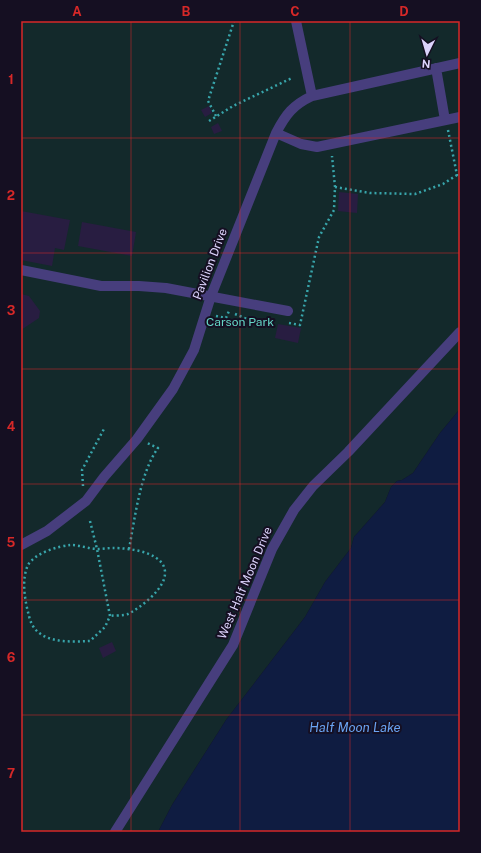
<svg xmlns="http://www.w3.org/2000/svg" width="481" height="853" viewBox="0 0 481 853" font-family="'Public Sans',sans-serif">
<rect width="100%" height="100%" fill="#150f22"/>
<path fill="#13292b" d="M 21,21 L 460,21 L 460,409 L 440,433 L 413,473 L 402,480 L 397,481 L 391,487 L 385,502 L 354,537 L 351,548 L 325,582 L 305,617 L 226,720 L 172,805 L 158,832 L 21,832 Z"/>
<path fill="#0f1c41" d="M 460,409 L 460,832 L 158,832 L 172,805 L 226,720 L 305,617 L 325,582 L 351,548 L 354,537 L 385,502 L 391,487 L 397,481 L 402,480 L 413,473 L 440,433 Z"/>
<path fill="#281d41" d="M 209,106 L 212,113 L 205,117 L 201,110 Z
M 218,123 L 222,131 L 214,134 L 211,127 Z
M 339,192 L 358,194 L 357,213 L 338,211 Z
M 21,211 L 70,220 L 64,250 L 55,248 L 52,266 L 21,260 Z
M 82,222 L 136,232 L 132,256 L 78,246 Z
M 21,294 L 29,296 L 40,311 L 39,318 L 21,330 Z
M 278,324 L 301,328 L 298,343 L 275,338 Z
M 112,642 L 116,651 L 103,658 L 99,648 Z"/>
<g fill="none" stroke-linecap="round" stroke-linejoin="round">
<path stroke="#38a5ab" stroke-width="2.5" stroke-dasharray="2 3" stroke-linecap="butt" d="M 216,116 L 208,101 L 234,21
M 209,121 L 233,106 L 292,78
M 448,130 L 457,175 L 460,178
M 335,187 L 370,193 L 415,194 L 443,184 L 457,175
M 235,314 L 264,326 L 270,319
M 216,316 L 226,318 L 229,311
M 289,323 L 300,325 L 319,237 L 334,210 L 335,187 L 332,156
M 83,486 L 82,470 L 105,427
M 90,521 L 97,549 L 110,616 L 105,627 L 90,641 C 67,642 35,644 29,616 C 25,601 21,580 28,565 C 35,553 58,546 71,545 C 80,545 89,549 98,549 C 103,549 108,548 113,548 C 131,548 172,553 164,579 C 160,592 140,608 128,614 C 123,616 115,615 110,616
M 129,549 C 135,518 140,473 158,448 L 147,443"/>
<path stroke="#473e7d" stroke-width="10" d="M 296,21 L 312,96
M 436,68 L 445,120
M 276,133 L 301,144 L 317,147 L 460,117
M 21,270 L 101,286 L 139,286 L 166,288 L 288,311
M 21,545 L 47,531 L 86,501 L 104,477 L 137,439 L 173,389 L 194,350 L 211,296 L 276,133 C 286,114 293,105 312,96 L 460,63
M 115,832 L 233,645 L 272,549 L 294,510 L 313,486 L 348,452 L 460,332"/>
</g>
<path fill="none" stroke="#d62828" stroke-width="1" stroke-opacity="0.55" d="M 131,21 L 131,832M 240,21 L 240,832M 350,21 L 350,832M 21,138 L 460,138M 21,253 L 460,253M 21,369 L 460,369M 21,484 L 460,484M 21,600 L 460,600M 21,715 L 460,715"/>
<g text-anchor="middle" dominant-baseline="central" stroke-width="4" stroke-linejoin="round" paint-order="stroke">
<g font-size="12" fill="#dcd3fc" stroke="#150f22">
<text transform="translate(210 264) rotate(-69)">Pavilion Drive</text>
<text transform="translate(245 583) rotate(-67)">West Half Moon Drive</text>
</g>
<g font-size="12" fill="#65d6c6" stroke="#150f22">
<text x="240" y="322">Carson Park</text>
</g>
<g font-size="13" font-style="italic" fill="#6aa4f3" stroke="#150f22">
<text x="355" y="727">Half Moon Lake</text>
</g>
</g>
<rect width="481" height="853" fill="none" stroke="#150f22" stroke-width="44"/>
<g transform="translate(427 54) rotate(185)" stroke="#150f22" stroke-width="3" paint-order="stroke">
<path d="M0-3L7 15L0 10L-7 15Z" fill="#dcd3fc"/>
<text y="-6" font-size="11" font-weight="bold" text-anchor="middle" fill="#dcd3fc">N</text>
</g>
<rect x="22" y="22" width="437" height="809" fill="none" stroke="#d62828" stroke-width="1.5"/>
<g font-size="13" text-anchor="middle" font-weight="bold" fill="#d62828">
<text x="77" y="16">A</text>
<text x="186" y="16">B</text>
<text x="295" y="16">C</text>
<text x="404" y="16">D</text>
<text x="11" y="84">1</text>
<text x="11" y="200">2</text>
<text x="11" y="315">3</text>
<text x="11" y="431">4</text>
<text x="11" y="547">5</text>
<text x="11" y="662">6</text>
<text x="11" y="778">7</text>
</g>
</svg>
